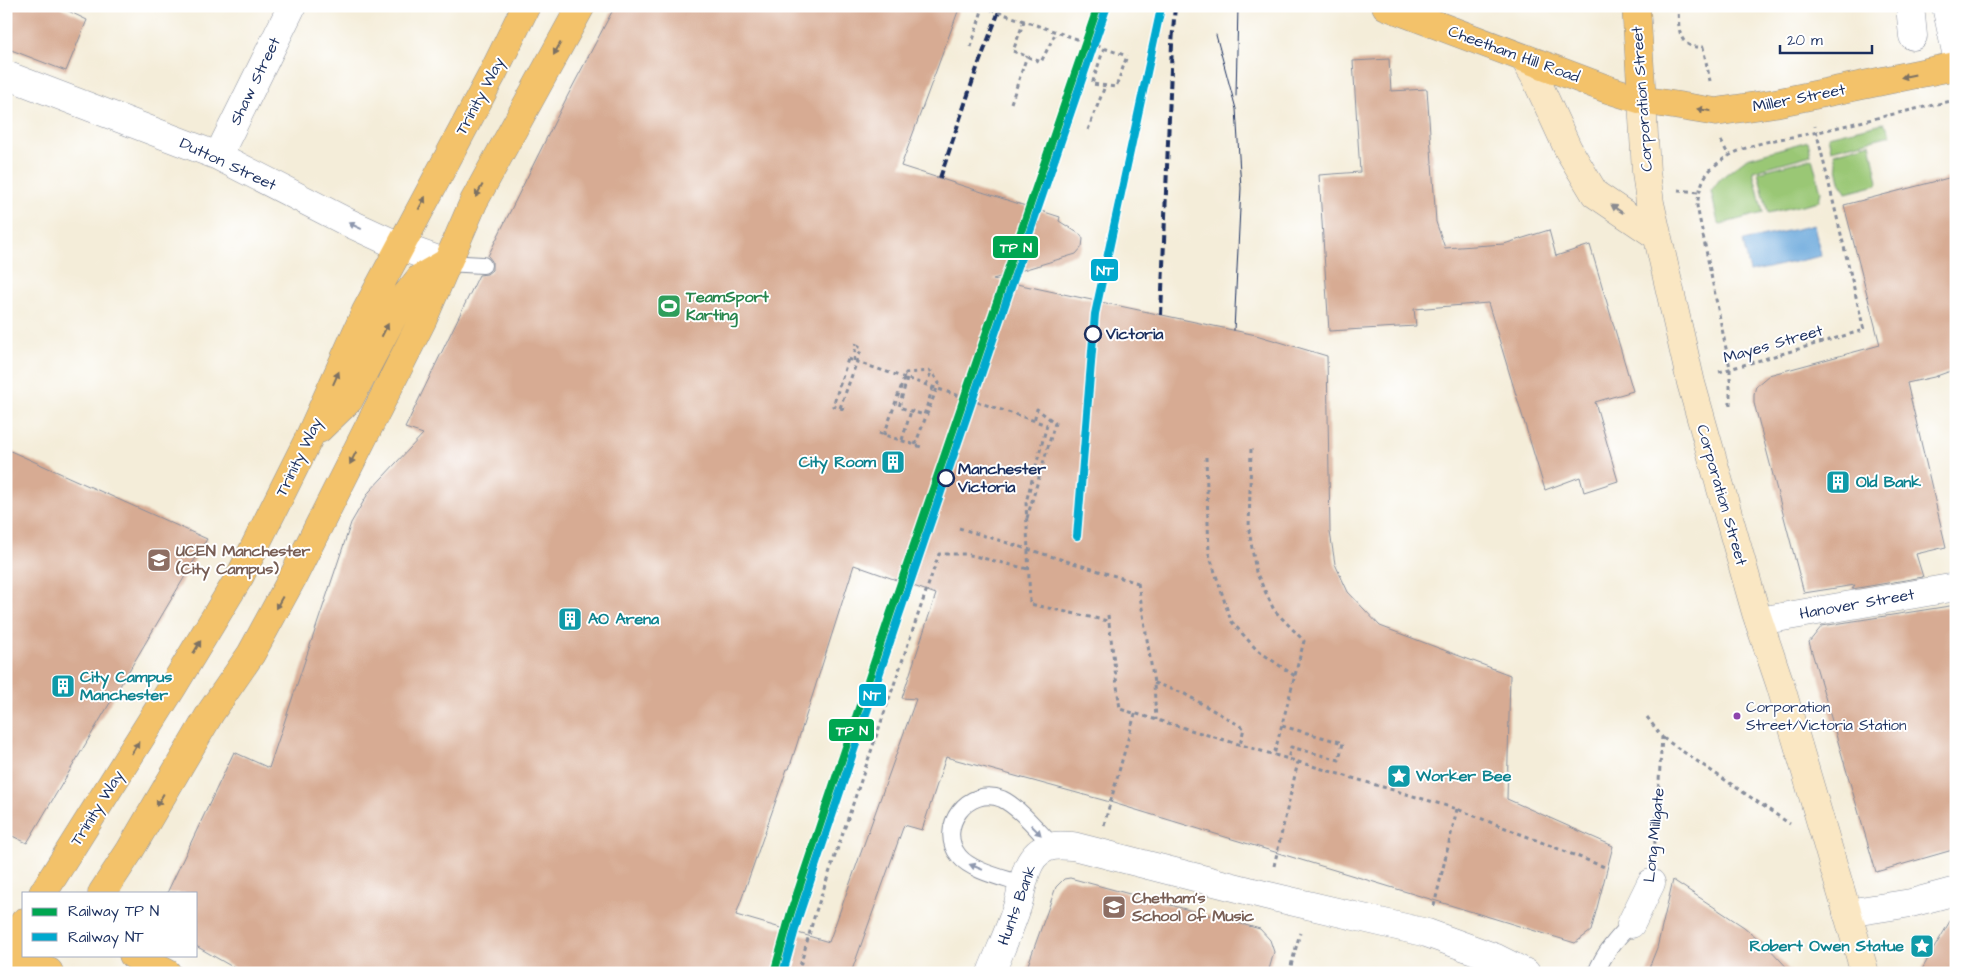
<svg xmlns="http://www.w3.org/2000/svg" width="1962" height="979" viewBox="0 0 1962 979" font-family="'Architects Daughter',sans-serif">
<rect width="100%" height="100%" fill="#fff"/>
<filter id="ink" filterUnits="userSpaceOnUse"><feTurbulence type="fractalNoise" baseFrequency=".02" numOctaves="2"/><feDisplacementMap in="SourceGraphic" scale="10" xChannelSelector="R" yChannelSelector="G"/><feConvolveMatrix kernelMatrix="1 2 1 2 8 2 1 2 1" color-interpolation-filters="sRGB"/></filter>
<filter id="wash" filterUnits="userSpaceOnUse"><feTurbulence type="fractalNoise" baseFrequency=".0096" numOctaves="4" result="noise"/><feDisplacementMap in="SourceGraphic" scale="20" xChannelSelector="R" yChannelSelector="G"/><feGaussianBlur stdDeviation="1.12" result="paint"/><feColorMatrix in="noise" values="0 0 0 0 0 0 0 0 0 0 0 0 0 0 0 0 0 1.4 0 .05"/><feComposite in="paint" operator="in"/></filter>
<g filter="url(#wash)">
<rect width="100%" height="100%" fill="#f4edd9"/>
<path fill="#9ac774" stroke="#5a7b69" d="M 1883,123 L 1886,125 L 1891,135 L 1831,150 L 1828,136 Z
M 1808,141 L 1811,155 L 1753,171 L 1763,213 L 1721,224 L 1718,223 L 1711,191 L 1720,179 L 1747,158 Z
M 1870,143 L 1878,182 L 1877,185 L 1846,193 L 1843,187 L 1841,186 L 1834,153 Z
M 1812,158 L 1821,192 L 1819,201 L 1768,213 L 1758,172 Z"/>
<path fill="#69a7db" stroke="#426b9c" d="M 1814,225 L 1821,256 L 1750,272 L 1743,241 Z"/>
<g id="blocks">
<path fill="#d7ab93" fill-rule="evenodd" d="M 11,6 L 58,6 L 87,20 L 66,71 L 6,48 L 6,18 Z
M 615,6 L 960,6 L 901,166 L 1060,217 L 1059,221 L 1081,235 L 1083,239 L 1082,247 L 1076,254 L 993,279 L 1256,335 L 1327,356 L 1330,532 L 1335,564 L 1348,592 L 1380,626 L 1510,675 L 1507,799 L 1613,846 L 1591,931 L 1575,943 L 1110,802 L 946,757 L 922,830 L 904,825 L 851,973 L 243,973 L 196,946 L 196,893 L 167,893 L 234,752 L 269,768 L 351,523 L 369,492 L 423,434 L 405,428 L 479,275 L 487,274 L 492,270 L 492,261 L 488,256 L 568,95 ZM 854,565 L 936,594 L 902,698 L 916,699 L 829,942 L 736,915 L 787,769 L 789,769 Z
M 1389,59 L 1391,91 L 1427,89 L 1436,222 L 1445,248 L 1504,244 L 1549,230 L 1556,256 L 1590,245 L 1633,391 L 1595,402 L 1618,481 L 1584,492 L 1580,477 L 1545,490 L 1488,303 L 1414,309 L 1416,326 L 1329,331 L 1319,175 L 1360,172 L 1353,61 Z
M 1956,176 L 1956,369 L 1934,377 L 1907,383 L 1946,547 L 1916,554 L 1923,577 L 1852,589 L 1855,585 L 1804,593 L 1754,403 L 1754,394 L 1756,386 L 1769,375 L 1880,345 L 1844,205 Z
M 6,449 L 207,539 L 27,843 L 6,833 Z
M 1956,605 L 1956,849 L 1876,872 L 1809,642 L 1822,626 Z
M 1070,878 L 1260,929 L 1270,940 L 1274,952 L 1268,973 L 1025,973 L 1056,887 L 1064,879 Z
M 1673,880 L 1744,927 L 1768,947 L 1792,973 L 1647,973 L 1657,948 Z
M 1956,911 L 1956,973 L 1920,973 L 1930,955 Z"/>
</g>
</g>
<g filter="url(#ink)">
<use href="#blocks" fill-opacity="0" stroke="#888e9c" stroke-width="1"/>
<g fill="none" stroke-linecap="round" stroke-linejoin="round">
<g stroke="#888e9c" stroke-width="18">
<path id="lane" d="M 446,263 L 483,265
M 1021,884 C 1004,878 971,871 959,856 C 936,828 968,785 1002,799 C 1019,807 1039,832 1053,846
M 1596,973 C 1604,953 1616,939 1631,924"/>
</g>
<g stroke="#888e9c" stroke-width="29">
<path id="street" d="M 1910,6 L 1913,36
M 1946,6 L 1956,52
M 6,75 L 218,156 L 347,222 L 399,246 L 446,263
M 218,156 L 292,6
M 1759,621 L 1956,587
M 1847,913 L 1911,903 L 1956,891
M 1631,924 L 1651,883
M 991,973 C 1000,950 1011,927 1018,904 C 1024,883 1025,850 1054,846 C 1060,845 1067,846 1073,846 L 1265,895 L 1427,933 L 1496,958 L 1526,973"/>
</g>
<g stroke="#888e9c" stroke-width="29">
<path id="secondary" d="M 1524,58 L 1535,77 L 1568,149 L 1595,194 L 1657,236
M 1642,100 L 1646,172 L 1650,203 L 1691,383 L 1756,613 L 1780,684 L 1865,973"/>
</g>
<g stroke="#888e9c" stroke-width="29">
<path id="primary" d="M 133,955 L 167,973"/>
</g>
<g stroke="#888e9c" stroke-width="29">
<path id="highway" d="M 1386,6 L 1607,89 L 1642,100 L 1716,112 L 1775,103 L 1956,66
M 1636,6 L 1642,100
M 319,429 L 349,400 L 400,303 L 420,278 L 446,263
M 43,893 L 172,688 L 240,576 L 308,440 L 366,311 L 493,73 L 526,6
M 102,893 L 129,852 L 211,712 L 251,654 L 294,575 L 423,319 L 474,201 L 581,6
M 6,949 L 24,922
M 6,954 L 49,972"/>
</g>
<path stroke="#888e9c" stroke-width="3" stroke-dasharray="4 4" stroke-linecap="butt" d="M 1678,6 C 1679,26 1676,49 1703,47 L 1710,81
M 1024,21 L 1013,51 L 1041,62 L 1056,32
M 971,47 L 983,7
M 1104,48 L 1092,84 L 1116,87 L 1127,56
M 1011,103 L 1027,56
M 1088,130 L 1105,86
M 1721,141 L 1729,156
M 1678,190 L 1699,192
M 854,361 L 856,343
M 1719,372 L 1864,330 L 1815,126
M 907,379 L 899,407 L 924,415 L 933,387
M 926,385 L 931,372
M 1730,405 L 1730,368 L 1697,206 C 1699,193 1701,178 1712,168 C 1742,141 1781,140 1818,132 C 1864,121 1910,110 1956,100
M 840,408 L 861,350 L 856,342
M 844,409 L 833,406 L 848,359
M 1047,425 L 1026,502 L 1030,604 L 1108,621
M 879,433 L 921,447
M 884,435 L 906,373 L 931,371
M 902,440 L 911,411
M 915,445 L 939,383 L 931,371
M 1251,449 L 1249,530 L 1256,572 L 1274,610 L 1304,641 L 1274,755
M 1206,457 L 1209,554 L 1231,621 L 1257,650 L 1295,676
M 1027,518 L 1055,423 L 1037,409 L 1034,421
M 1138,583 L 1154,683 L 1156,720
M 1108,615 L 1120,709 L 1457,809 L 1607,868
M 1154,683 L 1183,693 L 1244,728 L 1240,745
M 1647,717 L 1662,737 L 1654,855
M 1282,726 L 1343,743 L 1339,760 L 1291,747 L 1288,759
M 1663,738 L 1790,824
M 1104,825 L 1135,714
M 1274,866 L 1298,762
M 1434,906 L 1457,809
M 798,973 L 815,914 L 939,554 L 966,554 L 1028,569
M 1289,973 L 1300,933"/>
<use href="#lane" stroke="#fff" stroke-width="16"/>
<use href="#street" stroke="#fff" stroke-width="28"/>
<use href="#secondary" stroke="#fae7c3" stroke-width="28"/>
<use href="#primary" stroke="#f3c26a" stroke-width="28"/>
<use href="#highway" stroke="#f3c26a" stroke-width="28"/>
<path stroke="#1b2f5e" stroke-width="1" d="M 1216,35 L 1236,109 L 1241,188 L 1234,330
M 1236,96 L 1238,6"/>
<path stroke="#1b2f5e" stroke-width="4" stroke-dasharray="8 4" stroke-linecap="butt" d="M 940,178 L 976,71 L 1001,6
M 1161,315 L 1172,44 L 1175,6"/>
<path stroke="#888e9c" stroke-width="3" stroke-dasharray="4 4" stroke-linecap="butt" d="M 983,7 L 1127,56
M 848,359 L 1047,425
M 959,528 L 1138,583"/>
<g stroke="#fff" stroke-width="11">
<path id="rail-1" d="M 774,973 L 791,912 L 890,615 L 1098,6"/>
</g>
<g stroke="#fff" stroke-width="11">
<path id="rail-2" d="M 1077,536 L 1095,314 L 1161,8
M 783,973 L 799,915 L 898,618 L 1106,9"/>
</g>
<use href="#rail-1" stroke="#00a651" stroke-width="8"/>
<use href="#rail-2" stroke="#00a9ce" stroke-width="8"/>
</g>
<defs><path id="oneway-solid" d="M-6-.8H1V-3.2L6.5 0L1 3.2V.8H-6Z" transform="scale(1.25)"/></defs>
<g fill="#7c7163">
<use href="#oneway-solid" transform="translate(557 49) rotate(119)"/>
<use href="#oneway-solid" transform="translate(1908 76) rotate(168)"/>
<use href="#oneway-solid" transform="translate(1704 110) rotate(-171)"/>
<use href="#oneway-solid" transform="translate(479 191) rotate(119)"/>
<use href="#oneway-solid" transform="translate(422 203) rotate(-62)"/>
<use href="#oneway-solid" transform="translate(385 330) rotate(-63)"/>
<use href="#oneway-solid" transform="translate(336 378) rotate(-66)"/>
<use href="#oneway-solid" transform="translate(353 458) rotate(117)"/>
<use href="#oneway-solid" transform="translate(279 603) rotate(119)"/>
<use href="#oneway-solid" transform="translate(197 647) rotate(-59)"/>
<use href="#oneway-solid" transform="translate(135 748) rotate(-58)"/>
<use href="#oneway-solid" transform="translate(160 800) rotate(120)"/>
</g>
<use fill="#8a8b90" href="#oneway-solid" transform="translate(1617 209) rotate(-146)"/>
<g fill="#8d97ae">
<use href="#oneway-solid" transform="translate(355 226) rotate(-155)"/>
<use href="#oneway-solid" transform="translate(1036 830) rotate(45)"/>
<use href="#oneway-solid" transform="translate(976 867) rotate(-158)"/>
</g>
</g>
<defs>
<g id="stadium-square" transform="scale(1.25)"><rect x="-9" y="-9" width="18" height="18" rx="4" fill="#2e9e5b" stroke="#fff"/><path d="M0-5a6.5 5 0 1 0 0 10a6.5 5 0 1 0 0-10ZM-3.5-1.8h7v3.6h-7Z" fill="#fff"/></g>
<g id="building-square" transform="scale(1.25)"><rect x="-9" y="-9" width="18" height="18" rx="4" fill="#0f9aa8" stroke="#fff"/><path d="M-4-6H4V6H1V3H-1V6H-4ZM-2.5-4.3h1.7v1.8h-1.7ZM.8-4.3h1.7v1.8H.8ZM-2.5-1h1.7V.8h-1.7ZM.8-1h1.7V.8H.8Z" fill="#fff"/></g>
<g id="university-square" transform="scale(1.25)"><rect x="-9" y="-9" width="18" height="18" rx="4" fill="#8d6e63" stroke="#fff"/><path d="M0-5L7-2L0 1L-7-2ZM-4 1L0 2.5L4 1V4Q0 6-4 4Z" fill="#fff"/></g>
<g id="sight-square" transform="scale(1.25)"><rect x="-9" y="-9" width="18" height="18" rx="4" fill="#0f9aa8" stroke="#fff"/><path d="M0-6L1.8-2.2L6-1.7L2.9 1.2L3.7 5.4L0 3.3L-3.7 5.4L-2.9 1.2L-6-1.7L-1.8-2.2Z" fill="#fff"/></g>
<g id="school-square" transform="scale(1.25)"><rect x="-9" y="-9" width="18" height="18" rx="4" fill="#8d6e63" stroke="#fff"/><path d="M0-5L7-2L0 1L-7-2ZM-4 1L0 2.5L4 1V4Q0 6-4 4Z" fill="#fff"/></g>
</defs>
<g fill-rule="evenodd">
<use href="#stadium-square" x="669" y="306"/>
<use href="#building-square" x="893" y="462"/>
<use href="#building-square" x="1838" y="482"/>
<use href="#university-square" x="159" y="560"/>
<use href="#building-square" x="570" y="619"/>
<use href="#building-square" x="63" y="686"/>
<use href="#sight-square" x="1399" y="776"/>
<use href="#school-square" x="1114" y="907"/>
<use href="#sight-square" x="1922" y="946"/>
</g>
<g fill="#fff" stroke="#1b2f5e" stroke-width="2.5">
<circle cx="1093" cy="334" r="8"/>
<circle cx="946" cy="478" r="8"/>
</g>
<circle fill="#8e44ad" stroke="#fff" stroke-width="2" cx="1737" cy="716" r="4.5"/>
<g text-anchor="middle" dominant-baseline="central" stroke-width="4" stroke-linejoin="round" paint-order="stroke">
<g font-size="15" fill="#1b2f5e" stroke="#fff" text-anchor="start">
<text x="1746" y="707">Corporation<tspan x="1746" dy="18">Street/Victoria Station</tspan></text>
</g>
<g font-size="16" fill="#1b2f5e" stroke="#fff">
<text transform="translate(1514 54) rotate(20)">Cheetham Hill Road</text>
<text transform="translate(255 81) rotate(-64)">Shaw Street</text>
<text transform="translate(480 96) rotate(-62)">Trinity Way</text>
<text transform="translate(1799 98) rotate(-11)">Miller Street</text>
<text transform="translate(1642 99) rotate(-94)">Corporation Street</text>
<text transform="translate(228 164) rotate(25)">Dutton Street</text>
<text transform="translate(1773 344) rotate(-16)">Mayes Street</text>
<text transform="translate(299 457) rotate(-64)">Trinity Way</text>
<text transform="translate(1722 495) rotate(74)">Corporation Street</text>
<text transform="translate(1857 604) rotate(-10)">Hanover Street</text>
<text transform="translate(97 808) rotate(-58)">Trinity Way</text>
<text transform="translate(1654 835) rotate(-84)">Long Millgate</text>
<text transform="translate(1017 905) rotate(-70)">Hunts Bank</text>
</g>
<g font-size="16" font-weight="bold" fill="#27864d" stroke="#fff" text-anchor="start">
<text x="686" y="297">TeamSport<tspan x="686" dy="18">Karting</tspan></text>
</g>
<g font-size="16" font-weight="bold" fill="#1b2f5e" stroke="#fff" text-anchor="start">
<text x="1106" y="334">Victoria</text>
<text x="958" y="469">Manchester<tspan x="958" dy="18">Victoria</tspan></text>
</g>
<g font-size="16" font-weight="bold" fill="#0d838f" stroke="#fff" text-anchor="start">
<text x="876" y="462" text-anchor="end">City Room</text>
<text x="1856" y="482">Old Bank</text>
<text x="588" y="619">AO Arena</text>
<text x="80" y="677">City Campus<tspan x="80" dy="18">Manchester</tspan></text>
<text x="1416" y="776">Worker Bee</text>
<text x="1904" y="946" text-anchor="end">Robert Owen Statue</text>
</g>
<g font-size="16" font-weight="bold" fill="#785e54" stroke="#fff" text-anchor="start">
<text x="176" y="551">UCEN Manchester<tspan x="176" dy="18">(City Campus)</tspan></text>
<text x="1132" y="898">Chetham's<tspan x="1132" dy="18">School of Music</tspan></text>
</g>
</g>
<g stroke="#fff" stroke-width="2">
<rect x="992" y="235" width="47" height="24" rx="5" fill="#00a651"/>
<rect x="1090" y="258" width="29" height="24" rx="5" fill="#00a9ce"/>
<rect x="858" y="683" width="29" height="24" rx="5" fill="#00a9ce"/>
<rect x="828" y="718" width="47" height="24" rx="5" fill="#00a651"/>
</g>
<g font-size="14" text-anchor="middle" font-weight="bold" fill="#fff">
<text x="1016" y="252">TP N</text>
<text x="1105" y="275">NT</text>
<text x="872" y="700">NT</text>
<text x="852" y="735">TP N</text>
</g>
<rect width="1962" height="979" fill="none" stroke="#fff" stroke-width="25"/>
<rect x="22" y="892" width="175" height="65" fill="#ffffff" stroke="#a4acbf"/>
<rect x="32" y="908" width="25" height="8" fill="#00a651" stroke="#a4acbf"/>
<text x="68" y="916" font-size="15" fill="#1b2f5e">Railway TP N</text>
<rect x="32" y="933" width="25" height="8" fill="#00a9ce" stroke="#a4acbf"/>
<text x="68" y="942" font-size="15" fill="#1b2f5e">Railway NT</text>
<path d="M1780 45v8h92v-8" fill="none" stroke="#1b2f5e" stroke-width="2.5"/>
<text x="1787" y="45" font-size="15" fill="#1b2f5e" stroke="#ffffff" stroke-width="4" paint-order="stroke">20 m</text>
</svg>
